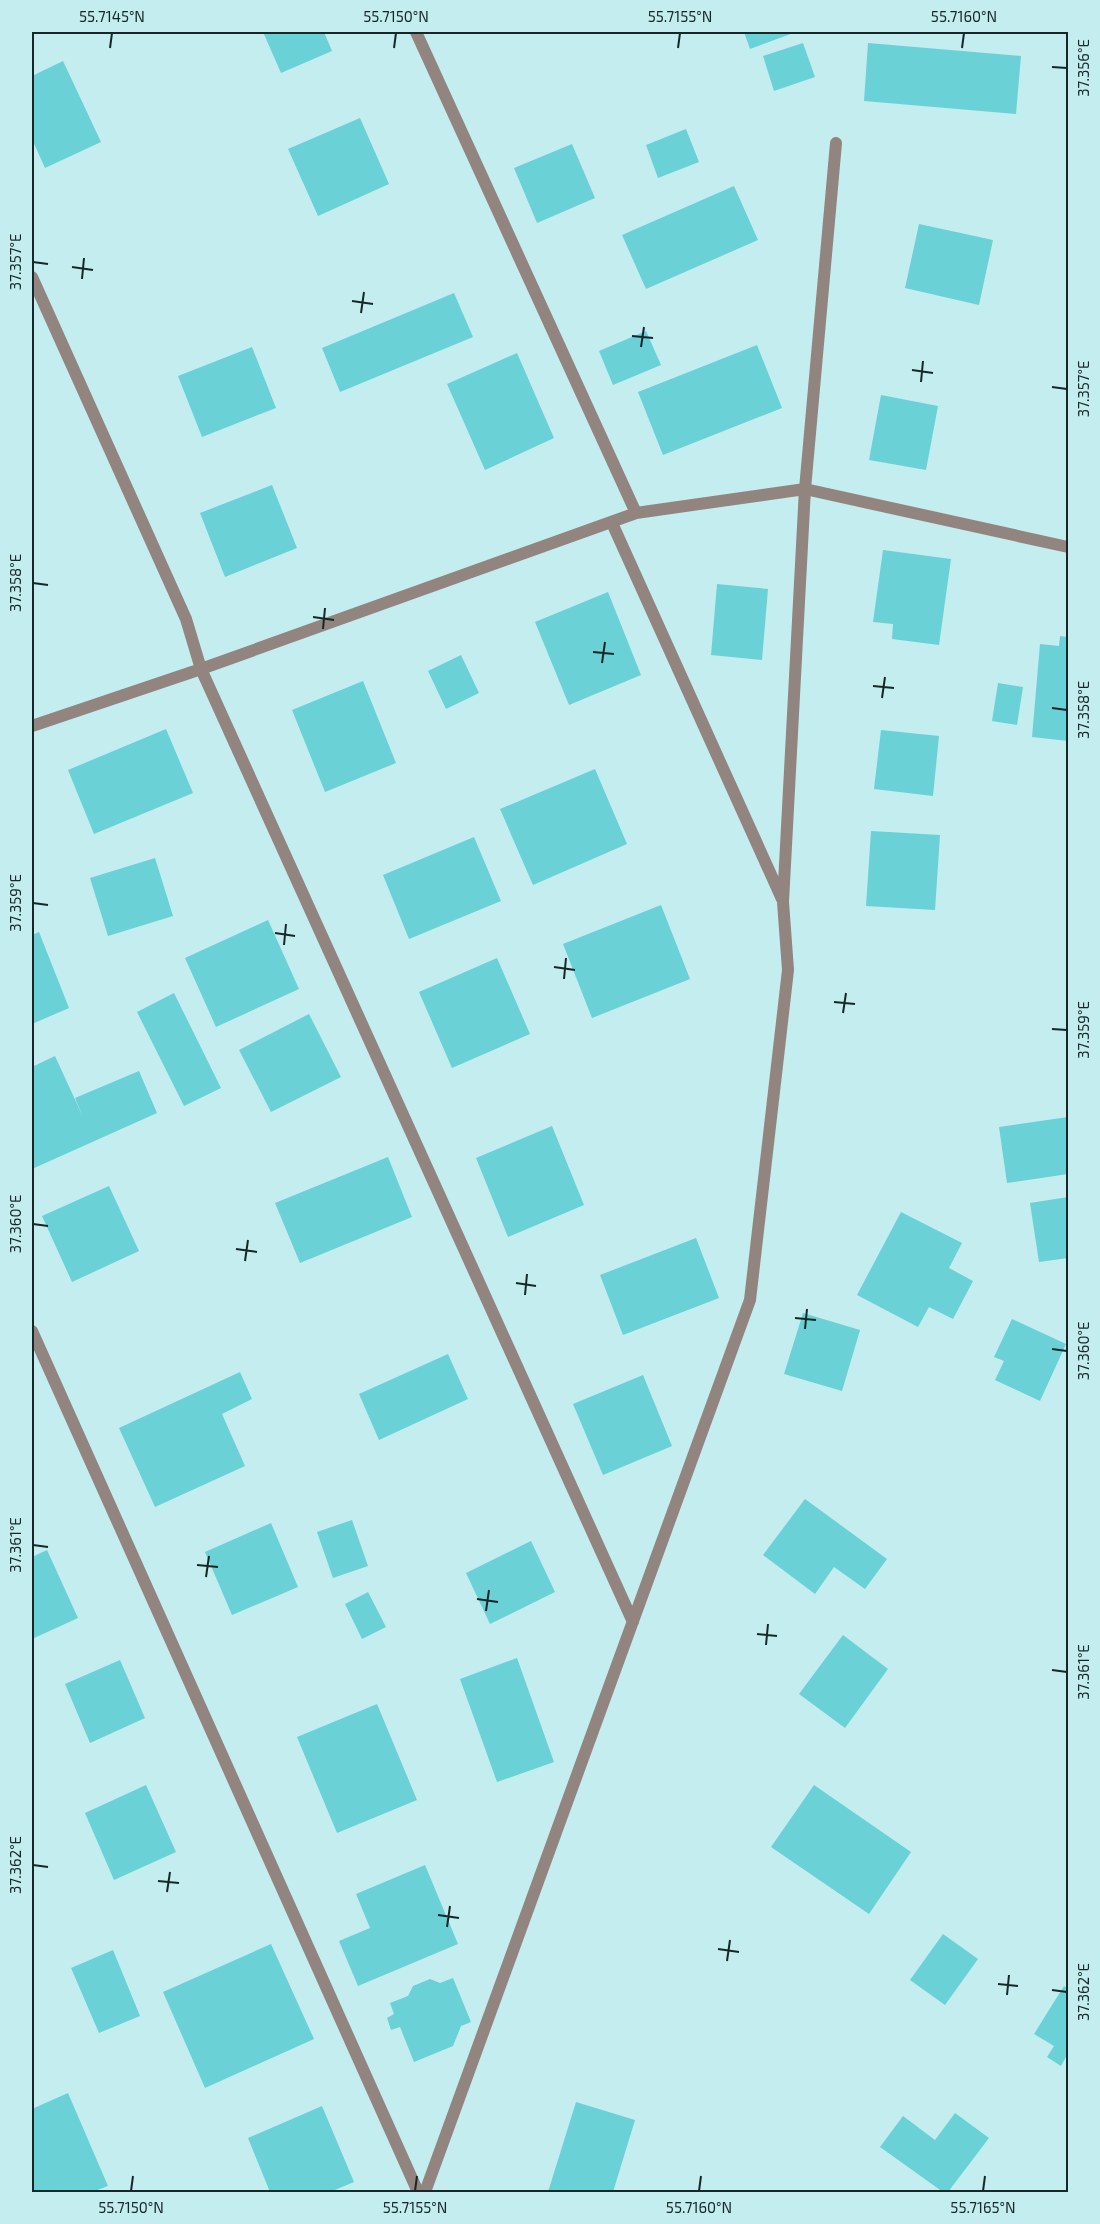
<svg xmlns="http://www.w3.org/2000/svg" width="1100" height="2224" viewBox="0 0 1100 2224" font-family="'Exo 2',sans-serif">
<rect width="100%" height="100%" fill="#c3edef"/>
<path fill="#6ad1d7" d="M 263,32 L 324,32 L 332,51 L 281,73 Z
M 744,32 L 796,32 L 750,49 Z
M 803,43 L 815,77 L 774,91 L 763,56 Z
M 868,43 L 1021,56 L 1016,114 L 864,101 Z
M 63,61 L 101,142 L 45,168 L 32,139 L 32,76 Z
M 360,118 L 389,184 L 318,216 L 288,149 Z
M 686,129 L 699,162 L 658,178 L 646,145 Z
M 572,144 L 595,198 L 537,223 L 514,168 Z
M 734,186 L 758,240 L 646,289 L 622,235 Z
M 919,224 L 993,240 L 979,305 L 905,288 Z
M 454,293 L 473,337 L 340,392 L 322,348 Z
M 646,331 L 661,365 L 613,385 L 599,351 Z
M 757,345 L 782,408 L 663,455 L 638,392 Z
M 252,347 L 276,408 L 202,437 L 178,376 Z
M 517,353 L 554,438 L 485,470 L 447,384 Z
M 881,395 L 938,406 L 926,470 L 869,460 Z
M 272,485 L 297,548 L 225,577 L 200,513 Z
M 883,550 L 951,559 L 939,645 L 892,639 L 893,624 L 873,622 Z
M 717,584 L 768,589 L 762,660 L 711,655 Z
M 608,592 L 641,675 L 569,705 L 535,622 Z
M 1060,636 L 1068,637 L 1068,741 L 1032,737 L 1040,644 L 1059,646 Z
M 461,655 L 479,693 L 446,709 L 428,671 Z
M 363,681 L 396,763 L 325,792 L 292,710 Z
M 998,683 L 1023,687 L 1017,725 L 992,721 Z
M 166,729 L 193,793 L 94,834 L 68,770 Z
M 881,730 L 939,736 L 933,796 L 874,789 Z
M 595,769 L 627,844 L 533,885 L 500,809 Z
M 871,831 L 940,835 L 935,910 L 866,906 Z
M 474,837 L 501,901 L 409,939 L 383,875 Z
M 155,858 L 173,916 L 108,936 L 90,878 Z
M 661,905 L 690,979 L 592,1018 L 563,944 Z
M 268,920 L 299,989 L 216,1027 L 185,958 Z
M 39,932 L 69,1008 L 32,1024 L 32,935 Z
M 497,958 L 530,1034 L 452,1068 L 419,992 Z
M 174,993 L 221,1088 L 184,1106 L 137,1012 Z
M 309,1014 L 341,1077 L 271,1112 L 239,1050 Z
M 55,1056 L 83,1117 L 75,1098 L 139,1071 L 157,1113 L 32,1169 L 32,1067 Z
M 1068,1117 L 1068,1174 L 1007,1183 L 999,1127 Z
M 552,1126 L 584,1205 L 508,1237 L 476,1158 Z
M 388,1157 L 412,1217 L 300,1263 L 275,1203 Z
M 109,1186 L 139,1251 L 72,1282 L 42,1216 Z
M 1068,1197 L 1068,1258 L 1039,1262 L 1030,1203 Z
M 901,1212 L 962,1243 L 949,1268 L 973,1281 L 953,1319 L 929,1307 L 918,1327 L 857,1295 Z
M 696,1238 L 719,1298 L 623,1335 L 600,1275 Z
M 803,1313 L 860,1330 L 842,1391 L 784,1374 Z
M 1012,1319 L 1066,1344 L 1040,1401 L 995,1380 L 1004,1361 L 994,1357 Z
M 448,1354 L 468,1399 L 379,1440 L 359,1394 Z
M 240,1372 L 252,1399 L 222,1414 L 245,1466 L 155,1507 L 119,1428 Z
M 643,1375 L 672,1446 L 603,1475 L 573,1404 Z
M 805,1499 L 887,1559 L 865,1589 L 834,1567 L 815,1594 L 763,1555 Z
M 352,1520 L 368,1566 L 333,1578 L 317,1532 Z
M 271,1523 L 298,1587 L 232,1615 L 205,1552 Z
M 531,1541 L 555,1592 L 490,1624 L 466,1573 Z
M 47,1550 L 78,1618 L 32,1639 L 32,1557 Z
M 368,1592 L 386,1627 L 362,1639 L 345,1604 Z
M 843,1635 L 888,1669 L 845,1728 L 799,1694 Z
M 517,1658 L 554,1762 L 497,1782 L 460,1679 Z
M 120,1660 L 145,1718 L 90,1743 L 65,1684 Z
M 377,1704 L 417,1800 L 337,1833 L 297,1737 Z
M 146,1785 L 176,1852 L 114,1880 L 85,1813 Z
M 814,1785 L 911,1852 L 869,1914 L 771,1847 Z
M 425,1865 L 458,1944 L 358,1986 L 339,1941 L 370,1928 L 356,1894 Z
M 943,1934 L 978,1959 L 945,2005 L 910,1980 Z
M 271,1944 L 314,2039 L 205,2088 L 163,1992 Z
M 113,1950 L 140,2016 L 99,2033 L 71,1968 Z
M 453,1978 L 471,2022 L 461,2026 L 453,2046 L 414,2062 L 400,2027 L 391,2030 L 387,2018 L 394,2014 L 390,2003 L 408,1996 L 413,1986 L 430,1979 L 440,1983 Z
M 1064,1986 L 1068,1989 L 1068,2055 L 1067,2055 L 1061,2066 L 1047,2057 L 1054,2046 L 1034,2034 Z
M 68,2093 L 108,2186 L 92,2192 L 32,2192 L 32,2109 Z
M 576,2102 L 635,2120 L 613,2192 L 548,2192 Z
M 322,2106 L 354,2182 L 330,2192 L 270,2192 L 248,2138 Z
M 955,2113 L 989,2138 L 948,2192 L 943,2192 L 880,2147 L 903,2116 L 935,2140 Z"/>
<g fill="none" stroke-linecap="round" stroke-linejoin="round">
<path stroke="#92847e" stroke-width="12" d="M 416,32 L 636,513
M 32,277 L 186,619 L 201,669 L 633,1622
M 612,523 L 782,899
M 32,726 L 201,669 L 636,513 L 805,489 L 1068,547
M 32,1331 L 418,2192
M 425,2192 L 750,1300 L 788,970 L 783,902 L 805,489 L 836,143"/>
</g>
<path fill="none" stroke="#172728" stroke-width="2" d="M 110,48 L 112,33M 394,48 L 396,33M 678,48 L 680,33M 962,48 L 964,33M 1052,67 L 1067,68M 33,262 L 48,264M 72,267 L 93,270M 82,279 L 84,258M 352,301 L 373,304M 361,313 L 364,292M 632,336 L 653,338M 641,347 L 644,327M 912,370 L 933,373M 921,382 L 923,361M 1052,387 L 1067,389M 33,583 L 48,585M 313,617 L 334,620M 323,629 L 325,608M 593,652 L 614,654M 602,663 L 605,642M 873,686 L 894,688M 882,698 L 885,677M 1052,708 L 1067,710M 33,903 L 48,905M 275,933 L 295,936M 284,945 L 286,924M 554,967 L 575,970M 564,979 L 566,958M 834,1002 L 855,1004M 843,1013 L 846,993M 1052,1029 L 1067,1030M 33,1224 L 48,1226M 236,1249 L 257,1252M 245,1261 L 248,1240M 516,1283 L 536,1286M 525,1295 L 527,1274M 795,1318 L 816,1320M 805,1329 L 807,1309M 1052,1349 L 1067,1351M 33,1545 L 48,1547M 197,1565 L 218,1567M 206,1577 L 209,1556M 477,1599 L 498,1602M 486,1611 L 489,1590M 757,1634 L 777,1636M 766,1645 L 768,1624M 1052,1670 L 1067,1672M 33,1865 L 48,1867M 158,1881 L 179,1883M 167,1892 L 170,1872M 438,1915 L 459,1918M 447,1927 L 450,1906M 718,1949 L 739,1952M 727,1961 L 730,1940M 998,1984 L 1018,1986M 1052,1990 L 1067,1992M 1007,1995 L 1009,1975M 131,2191 L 133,2176M 415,2191 L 417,2176M 699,2191 L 701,2176M 983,2191 L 985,2176"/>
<rect width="1100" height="2224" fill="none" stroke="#c3edef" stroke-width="66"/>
<rect x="33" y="33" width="1034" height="2158" fill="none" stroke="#172728" stroke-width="2"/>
<g font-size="15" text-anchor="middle" fill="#172728">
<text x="112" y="22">55.7145°N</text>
<text x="396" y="22">55.7150°N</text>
<text x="680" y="22">55.7155°N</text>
<text x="964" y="22">55.7160°N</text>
<text transform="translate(1084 68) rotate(-90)" y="5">37.356°E</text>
<text transform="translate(16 262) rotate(-90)" y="5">37.357°E</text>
<text transform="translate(1084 389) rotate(-90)" y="5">37.357°E</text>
<text transform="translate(16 583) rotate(-90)" y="5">37.358°E</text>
<text transform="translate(1084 710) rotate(-90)" y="5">37.358°E</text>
<text transform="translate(16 903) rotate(-90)" y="5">37.359°E</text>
<text transform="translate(1084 1030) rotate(-90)" y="5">37.359°E</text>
<text transform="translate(16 1224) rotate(-90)" y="5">37.360°E</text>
<text transform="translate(1084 1351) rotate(-90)" y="5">37.360°E</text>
<text transform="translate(16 1545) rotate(-90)" y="5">37.361°E</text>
<text transform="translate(1084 1672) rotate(-90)" y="5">37.361°E</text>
<text transform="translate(16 1865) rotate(-90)" y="5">37.362°E</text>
<text transform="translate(1084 1992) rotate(-90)" y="5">37.362°E</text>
<text x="131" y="2213">55.7150°N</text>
<text x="415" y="2213">55.7155°N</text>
<text x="699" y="2213">55.7160°N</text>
<text x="983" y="2213">55.7165°N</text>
</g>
</svg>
